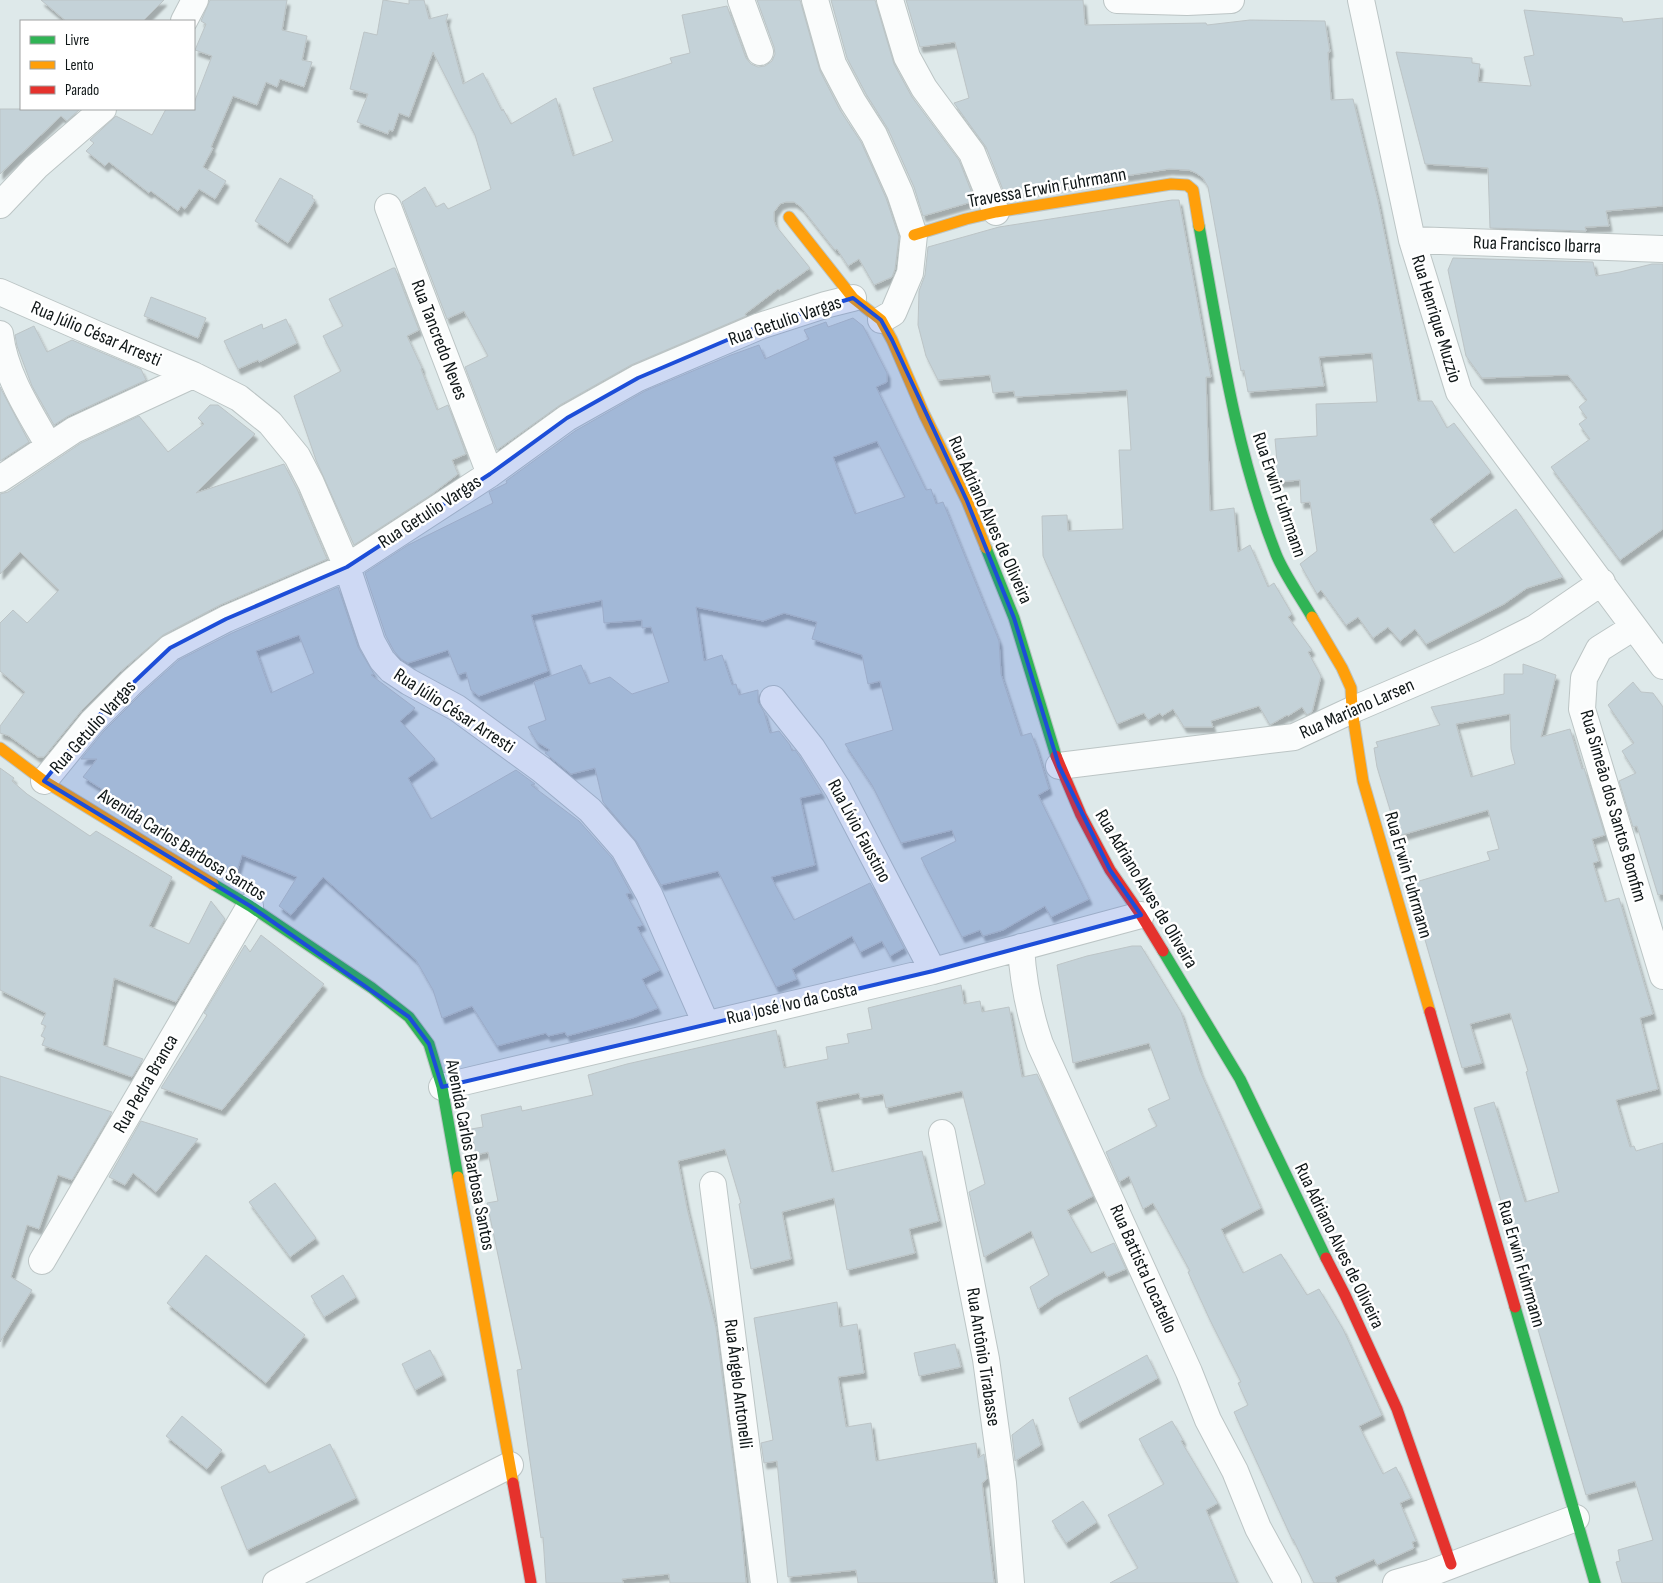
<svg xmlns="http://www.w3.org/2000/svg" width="1663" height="1583" viewBox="0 0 1663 1583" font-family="'Sofia Sans Condensed',sans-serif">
<defs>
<filter id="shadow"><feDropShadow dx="3" dy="5.5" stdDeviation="1" flood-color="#0004"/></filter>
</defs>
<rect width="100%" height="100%" fill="#dee9ea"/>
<path fill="#c4d2d8" stroke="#bcc4c6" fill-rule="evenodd" filter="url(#shadow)" d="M 41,0 L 164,0 L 143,21 L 66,21 Z
M 210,0 L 287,0 L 282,30 L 307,36 L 302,60 L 312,62 L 304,87 L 280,79 L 277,87 L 266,82 L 257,105 L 233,96 L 211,147 L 213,148 L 203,167 L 226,181 L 215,199 L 199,189 L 185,209 L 181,206 L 178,211 L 151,191 L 149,193 L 109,162 L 105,166 L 86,151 L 94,143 L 90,140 L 116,116 L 152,135 L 166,109 L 194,109 L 194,103 L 212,56 L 195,50 L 206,24 L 201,21 Z
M 383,0 L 409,4 L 409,0 L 424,0 L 429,19 L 448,14 L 446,21 L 463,84 L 483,73 L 502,111 L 503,109 L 511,124 L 556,98 L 573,156 L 613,141 L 593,88 L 672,63 L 670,58 L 690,53 L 682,15 L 727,6 L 746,58 L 751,64 L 758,67 L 765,66 L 772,61 L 775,54 L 774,47 L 757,0 L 800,0 L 820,71 L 840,110 L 861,142 L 886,198 L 899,237 L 895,269 L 892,277 L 874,285 L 859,259 L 848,266 L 837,249 L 835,250 L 801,207 L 794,202 L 786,202 L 780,204 L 774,212 L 774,220 L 776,226 L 810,268 L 779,290 L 778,289 L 745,314 L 746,316 L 631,365 L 560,405 L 497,450 L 465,367 L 488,356 L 464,311 L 447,319 L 402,202 L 425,187 L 436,207 L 444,203 L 448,209 L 491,189 L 475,135 L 433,52 L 409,117 L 399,113 L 393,131 L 389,130 L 388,134 L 357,122 L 368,94 L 350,89 L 364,32 L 377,35 Z
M 831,0 L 875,0 L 894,64 L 912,97 L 959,160 L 975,201 L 923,216 L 914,187 L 888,129 L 866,94 L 847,58 Z
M 906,0 L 1083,0 L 1085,25 L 1206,23 L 1207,25 L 1250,20 L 1325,21 L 1330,52 L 1328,52 L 1331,100 L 1353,99 L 1378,201 L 1418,401 L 1432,401 L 1447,428 L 1454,423 L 1491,472 L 1430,519 L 1454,553 L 1516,509 L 1563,577 L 1527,588 L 1504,604 L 1426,644 L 1415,629 L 1400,641 L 1388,627 L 1373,638 L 1358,617 L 1346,625 L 1321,590 L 1317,594 L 1300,564 L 1317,551 L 1310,502 L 1301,503 L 1300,480 L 1278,482 L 1275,462 L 1277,462 L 1275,439 L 1317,436 L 1316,404 L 1377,402 L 1372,353 L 1319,357 L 1324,386 L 1248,392 L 1244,370 L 1241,371 L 1208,187 L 1203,178 L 1196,173 L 1189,170 L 1169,169 L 1005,195 L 986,147 L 954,103 L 969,98 L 955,42 L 920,47 Z
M 1524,10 L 1622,18 L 1623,22 L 1663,18 L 1663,206 L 1606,211 L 1609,226 L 1585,227 L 1586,231 L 1490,228 L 1488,168 L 1425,164 L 1396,52 L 1472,58 L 1472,63 L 1480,64 L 1478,82 L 1531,86 L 1524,57 L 1534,55 Z
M 0,109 L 80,109 L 67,121 L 61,116 L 0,174 Z
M 280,178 L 313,196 L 312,198 L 315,200 L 288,243 L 255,221 Z
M 1172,200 L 1179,200 L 1211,377 L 1206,377 L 1210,511 L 1234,508 L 1238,552 L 1250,545 L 1268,587 L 1274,583 L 1292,614 L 1288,617 L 1312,650 L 1308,652 L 1321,676 L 1312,712 L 1307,715 L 1302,707 L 1288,716 L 1287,715 L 1270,725 L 1259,706 L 1211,721 L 1213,727 L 1184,727 L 1173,709 L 1162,716 L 1160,713 L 1148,720 L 1144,713 L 1117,724 L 1043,556 L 1042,516 L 1067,515 L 1068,531 L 1123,529 L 1119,450 L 1131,450 L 1127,390 L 1015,397 L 1014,391 L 993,393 L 990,375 L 938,380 L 926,356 L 918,325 L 919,291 L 925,275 L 928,247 L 999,227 Z
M 1453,258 L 1593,262 L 1596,276 L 1620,272 L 1652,264 L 1663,264 L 1663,529 L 1620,560 L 1551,467 L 1590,439 L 1579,424 L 1587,418 L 1579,407 L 1587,400 L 1568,375 L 1482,378 L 1466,356 L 1448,270 Z
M 393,268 L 395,268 L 419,330 L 407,336 L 422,368 L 421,369 L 437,410 L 448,405 L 466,454 L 452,460 L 458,474 L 432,494 L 354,545 L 316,460 L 294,396 L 341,371 L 323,336 L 343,326 L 329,299 Z
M 151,297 L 206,318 L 198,338 L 144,316 Z
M 853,318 L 863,326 L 887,373 L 887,382 L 876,387 L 926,490 L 931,489 L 936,504 L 943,502 L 999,641 L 1001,674 L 1021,736 L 1031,733 L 1036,746 L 1049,789 L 1038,795 L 1089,899 L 1051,917 L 1045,906 L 1003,930 L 983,936 L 980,930 L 962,937 L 921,858 L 956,841 L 952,830 L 901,843 L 872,785 L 845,744 L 893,730 L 880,681 L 868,684 L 862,655 L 812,639 L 817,622 L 784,613 L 763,621 L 696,607 L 704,661 L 722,655 L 732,685 L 736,684 L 739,695 L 758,690 L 758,702 L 764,712 L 770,733 L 779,731 L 790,745 L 792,751 L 795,750 L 800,757 L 822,793 L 800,798 L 815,865 L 771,877 L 794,920 L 870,883 L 904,948 L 890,956 L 882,941 L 860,952 L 852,936 L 792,969 L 797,979 L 776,987 L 718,871 L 661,885 L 637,842 L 603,802 L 595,768 L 571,774 L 545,753 L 550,750 L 537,742 L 528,727 L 546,720 L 534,682 L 581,665 L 589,684 L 610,677 L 632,694 L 669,682 L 651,627 L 642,628 L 642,620 L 604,623 L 602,600 L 531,615 L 548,671 L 479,696 L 471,690 L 466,672 L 458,675 L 448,650 L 408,663 L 401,659 L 394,651 L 386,636 L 365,573 L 408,545 L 493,503 L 489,492 L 507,483 L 506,481 L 575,431 L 645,391 L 731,355 L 759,345 L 765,359 L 809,339 L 804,330 L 826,322 L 828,327 ZM 877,441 L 905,497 L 855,514 L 833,457 Z
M 286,319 L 297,343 L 259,362 L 258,360 L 238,369 L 224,341 L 262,324 L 263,329 Z
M 34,326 L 47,352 L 72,340 L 141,369 L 146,380 L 68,416 L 54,425 L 32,386 L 17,346 L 15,335 Z
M 0,387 L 29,442 L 0,461 Z
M 210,405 L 218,405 L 255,434 L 196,493 L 284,464 L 297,489 L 327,559 L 220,605 L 163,635 L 121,671 L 81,711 L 44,757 L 38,757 L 9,736 L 0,733 L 0,726 L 25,692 L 0,671 L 0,623 L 13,610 L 27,623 L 59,590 L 20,552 L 0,574 L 0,494 L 8,492 L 81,443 L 139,416 L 168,452 L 204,424 L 198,418 Z
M 338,587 L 358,647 L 374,674 L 371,675 L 415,708 L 400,721 L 435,759 L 408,778 L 431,819 L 516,770 L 535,784 L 531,785 L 579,821 L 612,858 L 631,893 L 626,894 L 643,925 L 637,927 L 660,970 L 642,979 L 658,1008 L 633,1018 L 567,1036 L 565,1032 L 548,1036 L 546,1033 L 497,1046 L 472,1006 L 442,1018 L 433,990 L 416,960 L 323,877 L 291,915 L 279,906 L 297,877 L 242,855 L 236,874 L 174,835 L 172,838 L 153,827 L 157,831 L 121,810 L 127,805 L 83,777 L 97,759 L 81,759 L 103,732 L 142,693 L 179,660 L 232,633 ZM 299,635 L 314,673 L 271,693 L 256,651 Z
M 1523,664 L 1556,675 L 1541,737 L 1570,729 L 1582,769 L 1584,768 L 1605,835 L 1592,839 L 1599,861 L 1593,863 L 1605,902 L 1619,898 L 1653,1014 L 1640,1018 L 1658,1089 L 1616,1100 L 1630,1147 L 1634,1146 L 1636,1151 L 1663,1143 L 1663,1583 L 1622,1583 L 1616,1562 L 1620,1561 L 1618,1550 L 1653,1540 L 1635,1481 L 1586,1495 L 1474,1108 L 1494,1102 L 1525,1202 L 1559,1192 L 1526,1072 L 1528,1071 L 1510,1013 L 1470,1024 L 1482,1063 L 1462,1068 L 1409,884 L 1490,860 L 1487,852 L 1499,849 L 1488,810 L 1398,836 L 1377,767 L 1374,748 L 1378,747 L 1376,742 L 1440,725 L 1431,707 L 1504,694 L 1504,674 L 1523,674 ZM 1510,714 L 1511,749 L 1515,764 L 1471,777 L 1456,724 Z
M 1633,682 L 1641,692 L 1653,693 L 1663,707 L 1663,894 L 1658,895 L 1637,826 L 1633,827 L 1619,781 L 1636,773 L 1622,751 L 1634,743 L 1608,705 Z
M 0,768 L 14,778 L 12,781 L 27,794 L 90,836 L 96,831 L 172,877 L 149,926 L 189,944 L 211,901 L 225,919 L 176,1002 L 114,978 L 103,1045 L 143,1059 L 132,1077 L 42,1045 L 45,1038 L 41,1036 L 46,1026 L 41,1024 L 46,1013 L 0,990 Z
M 261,935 L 324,984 L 222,1110 L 161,1088 L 207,1015 L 204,1013 L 245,945 L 250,952 Z
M 1132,946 L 1141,946 L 1181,1012 L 1200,1071 L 1261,1208 L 1221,1229 L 1243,1273 L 1281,1254 L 1307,1295 L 1319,1289 L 1343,1329 L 1382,1415 L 1359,1426 L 1383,1474 L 1396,1467 L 1411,1498 L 1400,1503 L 1416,1541 L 1412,1542 L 1414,1548 L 1377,1565 L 1374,1559 L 1335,1577 L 1337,1583 L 1314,1583 L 1293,1539 L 1292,1539 L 1234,1412 L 1248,1405 L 1238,1383 L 1241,1382 L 1210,1320 L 1188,1272 L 1190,1271 L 1153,1203 L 1143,1209 L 1129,1176 L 1119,1182 L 1106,1152 L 1157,1126 L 1148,1109 L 1170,1099 L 1149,1043 L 1073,1063 L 1057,965 L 1087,956 Z
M 961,985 L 964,1004 L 980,1001 L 982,1012 L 1009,1007 L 1022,1077 L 1037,1074 L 1093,1196 L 1067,1210 L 1091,1253 L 1114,1243 L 1126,1269 L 1107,1277 L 1104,1271 L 1055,1297 L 1038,1309 L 1030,1287 L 1049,1275 L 1031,1231 L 984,1257 L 969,1192 L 985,1184 L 962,1091 L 886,1108 L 883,1094 L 860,1098 L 859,1093 L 816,1102 L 832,1172 L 922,1151 L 939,1221 L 909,1229 L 915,1253 L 847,1270 L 834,1198 L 782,1212 L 791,1259 L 751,1269 L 739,1204 L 741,1203 L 725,1149 L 678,1161 L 687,1208 L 716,1328 L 740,1513 L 746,1583 L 670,1583 L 669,1574 L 622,1579 L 623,1583 L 546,1583 L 543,1537 L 541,1538 L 517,1370 L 522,1369 L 487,1203 L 498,1201 L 488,1152 L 476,1155 L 471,1129 L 483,1127 L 481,1115 L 521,1106 L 522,1111 L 593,1095 L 588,1075 L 627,1064 L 776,1030 L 784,1068 L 828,1059 L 826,1047 L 849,1043 L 847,1034 L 872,1029 L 868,1008 Z
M 0,1076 L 112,1112 L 72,1180 L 58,1175 L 39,1229 L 27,1225 L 11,1277 L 32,1290 L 0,1342 Z
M 141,1121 L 198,1139 L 156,1192 L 133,1173 L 125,1185 L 109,1177 Z
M 275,1183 L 316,1238 L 290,1257 L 249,1202 Z
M 206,1255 L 305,1335 L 266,1383 L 167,1303 Z
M 343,1275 L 356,1297 L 324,1317 L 311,1296 Z
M 837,1302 L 840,1327 L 857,1324 L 864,1373 L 838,1377 L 846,1427 L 871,1423 L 876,1461 L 976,1443 L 978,1458 L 984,1454 L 987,1479 L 982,1483 L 994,1583 L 858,1583 L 856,1570 L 788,1577 L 777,1461 L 764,1463 L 761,1443 L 773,1440 L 754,1318 Z
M 955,1344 L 961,1367 L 919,1376 L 914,1353 Z
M 430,1350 L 443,1375 L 415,1390 L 402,1364 Z
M 1147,1355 L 1158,1378 L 1078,1423 L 1069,1398 Z
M 182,1416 L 222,1450 L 207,1469 L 166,1436 Z
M 1033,1419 L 1041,1445 L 1015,1461 L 1012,1435 Z
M 1172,1421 L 1183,1440 L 1181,1441 L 1218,1503 L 1206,1510 L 1237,1583 L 1110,1583 L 1138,1568 L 1108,1515 L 1164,1484 L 1139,1439 Z
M 330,1444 L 356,1498 L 247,1550 L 221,1487 L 265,1465 L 269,1473 Z
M 1083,1501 L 1097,1522 L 1066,1543 L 1052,1521 Z"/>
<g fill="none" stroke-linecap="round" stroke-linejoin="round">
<g stroke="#bcc5c5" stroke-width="28">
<path id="street" d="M 741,0 L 760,52
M 815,0 L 833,64 L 853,102 L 874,135 L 900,193 L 914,235 L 910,273 L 893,313 L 881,320
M 890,0 L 907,57 L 924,88 L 972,153 L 996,212
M 1117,0 L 1187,2 L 1231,0
M 1361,0 L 1412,240 L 1459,392 L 1663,666
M 184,21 L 195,0
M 0,205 L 36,167 L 103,109
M 388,207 L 490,474
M 1412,240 L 1663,249
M 0,292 L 96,334 L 193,375 L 239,398 L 270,423 L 297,456 L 311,483 L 347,567 L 372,642 L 382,660 L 391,670 L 409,682 L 457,708 L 542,770 L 590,810 L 624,849 L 649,894 L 706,1024
M 0,334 C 5,375 29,411 49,446
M 0,479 L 74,430 L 193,375
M 1634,627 L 1599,649 L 1584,678 L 1582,709 L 1663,976
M 773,699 L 812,748 L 838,789 L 933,971
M 1059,766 L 1294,737 L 1352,710 L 1485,653 L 1535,628 L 1602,582
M 44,781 L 92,722 L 132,682 L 170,648 L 226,619 L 347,567 L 490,474 L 567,418 L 638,378 L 760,326 L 825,305 L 853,298
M 1021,947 C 1023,981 1029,1012 1040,1044 L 1189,1372 L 1208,1420 L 1235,1471 L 1258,1528 L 1288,1583
M 442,1087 L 933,971 L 1141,915
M 942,1133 L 986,1359 L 1003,1483 L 1011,1583
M 713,1185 L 764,1583
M 42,1261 L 250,906
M 276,1583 L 510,1465
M 1396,1583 L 1431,1573 L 1576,1518"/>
</g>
<g stroke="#bcc5c5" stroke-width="13">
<path id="fast" d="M 1199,226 C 1219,336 1235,449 1276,554 C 1284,574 1301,598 1312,617
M 986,548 L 1014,618 L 1056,756
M 213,884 L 250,906 L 372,988 L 409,1017 L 429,1044 L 442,1087 L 458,1177
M 1163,951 L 1240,1079 L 1326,1258
M 1515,1307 L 1595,1583"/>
</g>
<g stroke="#bcc5c5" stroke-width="13">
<path id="slow" d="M 789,217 L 853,298 L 881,320 L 892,340 L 924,414 L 967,501 L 986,548
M 914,235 L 966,219 L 996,212 L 1171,184 L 1187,185 L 1193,190 L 1199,226
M 1312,617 L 1342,668 L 1351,688 L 1352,710 L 1363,781 L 1430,1012
M 0,748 L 44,781 L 213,884
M 458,1177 L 513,1483"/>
</g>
<g stroke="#bcc5c5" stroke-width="13">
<path id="jam" d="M 1056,756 L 1081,815 L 1110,870 L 1141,915 L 1163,951
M 1430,1012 L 1515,1307
M 1326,1258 L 1345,1295 L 1397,1409 L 1451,1564
M 513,1483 L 531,1583"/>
</g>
<use href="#street" stroke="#fafcfc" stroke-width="26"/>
<use href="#fast" stroke="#30b455" stroke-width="11"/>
<use href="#slow" stroke="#ff9f0a" stroke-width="11"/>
<use href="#jam" stroke="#e5322d" stroke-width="11"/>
</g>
<path fill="#1d4ed8" fill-opacity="0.2" stroke="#1d4ed8" stroke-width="4" stroke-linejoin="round" d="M 853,298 L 881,320 L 892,340 L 967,501 L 1014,618 L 1059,766 L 1110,870 L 1141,915 L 933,971 L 442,1087 L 429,1044 L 409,1017 L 250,906 L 44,781 L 92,722 L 170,648 L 226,619 L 347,567 L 490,474 L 567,418 L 638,378 L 760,326 Z"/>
<g text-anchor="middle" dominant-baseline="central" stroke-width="5" stroke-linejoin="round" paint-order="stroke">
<g font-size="19" fill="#0f1617" stroke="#fff">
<text transform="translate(1047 188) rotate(-10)">Travessa Erwin Fuhrmann</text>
<text transform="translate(1537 245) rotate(2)">Rua Francisco Ibarra</text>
<text transform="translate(1436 319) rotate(73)">Rua Henrique Muzzio</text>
<text transform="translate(785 321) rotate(-19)">Rua Getulio Vargas</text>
<text transform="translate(96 334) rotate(23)">Rua Júlio César Arresti</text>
<text transform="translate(439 340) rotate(69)">Rua Tancredo Neves</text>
<text transform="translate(1279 495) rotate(71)">Rua Erwin Fuhrmann</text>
<text transform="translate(430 512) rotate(-33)">Rua Getulio Vargas</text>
<text transform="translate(990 520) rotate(66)">Rua Adriano Alves de Oliveira</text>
<text transform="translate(1357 709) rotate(-24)">Rua Mariano Larsen</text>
<text transform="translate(454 711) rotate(33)">Rua Júlio César Arresti</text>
<text transform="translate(93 727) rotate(-48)">Rua Getulio Vargas</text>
<text transform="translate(1613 806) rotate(74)">Rua Simeão dos Santos Bomfim</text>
<text transform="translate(859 831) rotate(62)">Rua Lívio Faustino</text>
<text transform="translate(182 845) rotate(32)">Avenida Carlos Barbosa Santos</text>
<text transform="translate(1408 875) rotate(74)">Rua Erwin Fuhrmann</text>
<text transform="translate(1146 889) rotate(59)">Rua Adriano Alves de Oliveira</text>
<text transform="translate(792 1004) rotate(-13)">Rua José Ivo da Costa</text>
<text transform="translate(146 1084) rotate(-60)">Rua Pedra Branca</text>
<text transform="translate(470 1155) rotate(79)">Avenida Carlos Barbosa Santos</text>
<text transform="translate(1339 1246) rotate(64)">Rua Adriano Alves de Oliveira</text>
<text transform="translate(1521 1264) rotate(74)">Rua Erwin Fuhrmann</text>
<text transform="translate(1143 1269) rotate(66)">Rua Battista Locatello</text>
<text transform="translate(983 1357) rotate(81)">Rua Antônio Tirabasse</text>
<text transform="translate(738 1384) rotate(83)">Rua Ângelo Antonelli</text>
</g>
</g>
<rect x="20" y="20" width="175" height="90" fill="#ffffff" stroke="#9fa2a2"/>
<rect x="30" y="36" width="25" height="8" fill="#30b455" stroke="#9fa2a2"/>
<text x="65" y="45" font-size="15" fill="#0f1617">Livre</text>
<rect x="30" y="61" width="25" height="8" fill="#ff9f0a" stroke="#9fa2a2"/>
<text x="65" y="70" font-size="15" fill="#0f1617">Lento</text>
<rect x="30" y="86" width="25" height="8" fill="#e5322d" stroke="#9fa2a2"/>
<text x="65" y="95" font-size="15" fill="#0f1617">Parado</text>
</svg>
